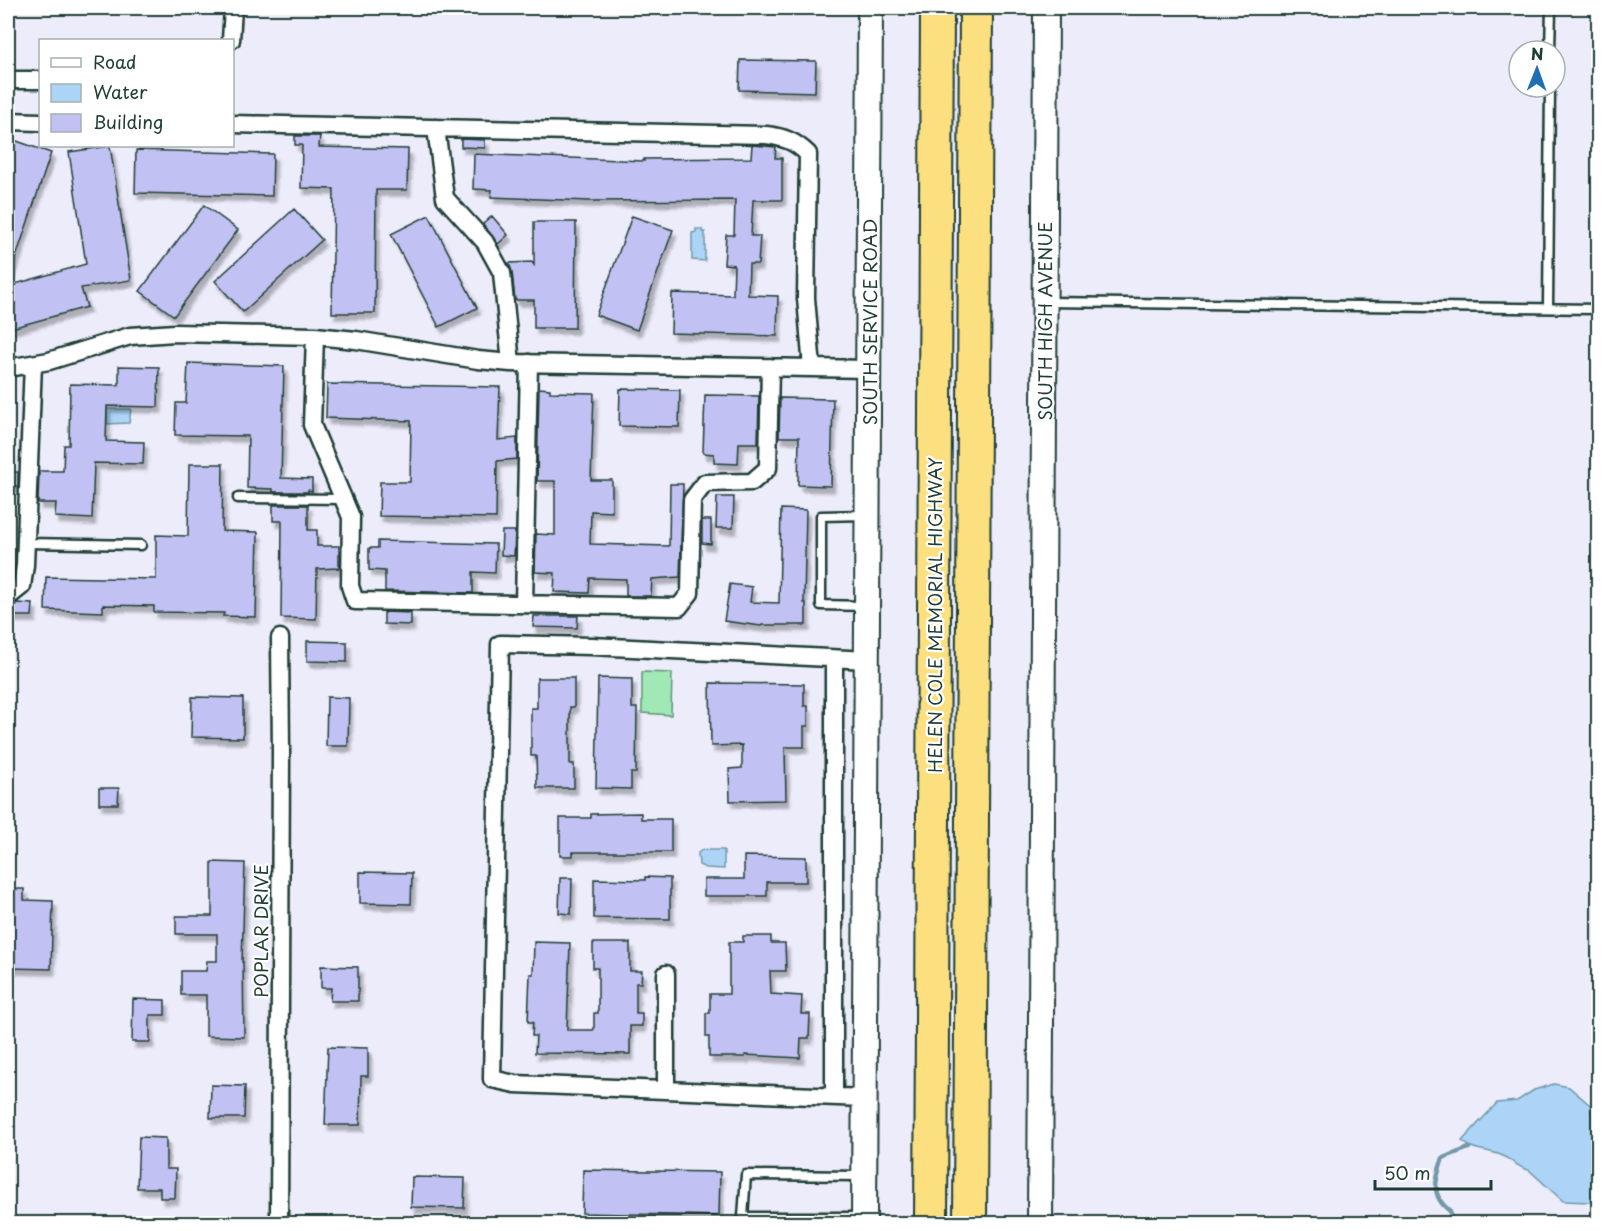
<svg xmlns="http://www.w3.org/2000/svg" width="1606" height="1231" viewBox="0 0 1606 1231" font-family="'Playpen Sans',sans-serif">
<defs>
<filter id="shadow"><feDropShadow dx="3.5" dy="6" stdDeviation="1.5" flood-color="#0004"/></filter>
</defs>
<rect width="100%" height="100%" fill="#edecfb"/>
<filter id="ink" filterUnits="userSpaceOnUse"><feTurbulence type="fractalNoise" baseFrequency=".0167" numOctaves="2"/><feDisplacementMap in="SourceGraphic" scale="12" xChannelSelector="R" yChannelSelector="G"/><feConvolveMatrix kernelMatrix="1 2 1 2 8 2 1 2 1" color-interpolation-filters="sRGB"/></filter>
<g filter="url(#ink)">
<path fill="#a0e8b6" stroke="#609275" stroke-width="1.5" d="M 642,672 L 672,673 L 671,715 L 642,713 Z"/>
<path fill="#abd4f6" stroke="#7398a8" stroke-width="1.5" d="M 696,229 L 702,229 L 702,232 L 705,232 L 705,261 L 692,260 L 692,233 L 696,232 Z
M 107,409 L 131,409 L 129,423 L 107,424 Z
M 702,850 L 724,850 L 724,869 L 706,868 L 699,865 L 698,853 Z
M 1554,1084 L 1569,1087 L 1590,1105 L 1594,1129 L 1598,1134 L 1598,1192 L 1589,1202 L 1563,1201 L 1529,1170 C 1521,1169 1511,1160 1503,1156 C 1488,1149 1474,1152 1462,1141 L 1497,1103 L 1517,1101 L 1534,1090 Z"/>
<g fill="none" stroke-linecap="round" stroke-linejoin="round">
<path stroke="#7398a8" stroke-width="4.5" d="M 1450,1224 L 1450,1211 C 1430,1196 1435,1180 1443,1158 L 1469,1148"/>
</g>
<path fill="#c2c1f3" stroke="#1f3d34" stroke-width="1.5" filter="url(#shadow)" d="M 740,60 L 816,61 L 815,92 L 739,90 Z
M 295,136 L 320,136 L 319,147 L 408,149 L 407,190 L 376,190 L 375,313 L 332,313 L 334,189 L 301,188 L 302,145 L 295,145 Z
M 11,139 L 51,153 L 10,275 L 8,275 L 8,148 Z
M 461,139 L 485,140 L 485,148 L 461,147 Z
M 752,145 L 776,147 L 775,158 L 782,158 L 782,200 L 753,200 L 751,236 L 760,236 L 758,264 L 749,264 L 748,295 L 778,296 L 777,336 L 671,333 L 672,293 L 733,295 L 734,265 L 724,264 L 726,235 L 734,235 L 735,200 L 589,201 L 491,197 L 492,190 L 473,189 L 474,154 L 644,161 L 644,159 L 751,158 Z
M 110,146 L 131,280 L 81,288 L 87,307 L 8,329 L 8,286 L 86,264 L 69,152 Z
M 136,150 L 273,154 L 272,196 L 135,193 Z
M 204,205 L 238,230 L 174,316 L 140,291 Z
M 294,209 L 322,240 L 243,312 L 215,281 Z
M 429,215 L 477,308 L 439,327 L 391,234 Z
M 492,216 L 508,235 L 498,244 L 483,224 Z
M 632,216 L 673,230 L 637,330 L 596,315 Z
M 534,222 L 576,222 L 575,328 L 534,328 L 534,300 L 515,300 L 512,272 L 509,263 L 532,262 L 534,265 Z
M 188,363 L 284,366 L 281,478 L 312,479 L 312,491 L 308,490 L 308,492 L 273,492 L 273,489 L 247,488 L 248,436 L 175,435 L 176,403 L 186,403 Z
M 119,366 L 159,367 L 158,407 L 107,406 L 106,441 L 144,442 L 143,464 L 94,463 L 92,519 L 55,517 L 56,503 L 38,503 L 39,471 L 63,471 L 64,445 L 69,445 L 70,384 L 119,385 Z
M 327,384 L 500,387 L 498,440 L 517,438 L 517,459 L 497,461 L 496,518 L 379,516 L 380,482 L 410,482 L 411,421 L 326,418 Z
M 539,388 L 550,389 L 550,392 L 594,393 L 591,480 L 612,480 L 612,512 L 591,511 L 590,544 L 669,546 L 670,484 L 683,484 L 680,577 L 652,579 L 651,596 L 626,596 L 626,579 L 590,578 L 589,593 L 554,592 L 555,573 L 535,572 L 536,534 L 555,535 L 555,481 L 537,481 Z
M 620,389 L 680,390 L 679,427 L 619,426 Z
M 705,395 L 759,396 L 758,443 L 739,443 L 738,464 L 714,463 L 714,454 L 703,453 Z
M 780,398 L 833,399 L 831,486 L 798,485 L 799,437 L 779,437 Z
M 189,464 L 223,464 L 222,531 L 258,532 L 256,617 L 223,616 L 224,613 L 154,612 L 154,606 L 103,605 L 103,612 L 45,610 L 46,577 L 156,579 L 156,535 L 188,536 Z
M 8,472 L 18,472 L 18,486 L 8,486 Z
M 717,497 L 734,497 L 733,528 L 716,528 Z
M 273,505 L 308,505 L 308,530 L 317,530 L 317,546 L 339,546 L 339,568 L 317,569 L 316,619 L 281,618 L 282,521 L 273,521 Z
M 781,509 L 806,510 L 804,603 L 806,603 L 806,625 L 762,625 L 761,626 L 724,621 L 730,584 L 752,587 L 750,602 L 779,603 Z
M 702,520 L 711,520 L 711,544 L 702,543 Z
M 502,531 L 515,531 L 514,556 L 501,555 Z
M 378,541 L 496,544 L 495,573 L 473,572 L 473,593 L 385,591 L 385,571 L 369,570 L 369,548 L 378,548 Z
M 17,603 L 33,604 L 32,616 L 8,616 L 8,607 Z
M 384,612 L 411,613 L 411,625 L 384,624 Z
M 534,616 L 578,616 L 577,628 L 533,627 Z
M 307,641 L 347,642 L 347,662 L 307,661 Z
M 537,678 L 574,678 L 574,707 L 570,707 L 570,764 L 574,764 L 574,788 L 537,788 L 536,756 L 531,756 L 531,708 L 537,708 Z
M 598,678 L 632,679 L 632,708 L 637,708 L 636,773 L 631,773 L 631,789 L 596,788 Z
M 710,683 L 804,684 L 804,706 L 808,706 L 808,726 L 804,726 L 804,747 L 785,747 L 786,800 L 730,801 L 729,769 L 742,768 L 742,745 L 711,746 Z
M 192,697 L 243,698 L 243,738 L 191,737 Z
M 327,697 L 349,698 L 348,746 L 326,746 Z
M 99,788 L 119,788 L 118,804 L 99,804 Z
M 641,813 L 641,819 L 671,819 L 671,852 L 573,852 L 573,856 L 560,856 L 560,818 L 591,818 L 591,814 Z
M 744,856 L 806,857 L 806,882 L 767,882 L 767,896 L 704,896 L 704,879 L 744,879 Z
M 212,862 L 245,863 L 242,962 L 243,962 L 244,1037 L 206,1036 L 206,995 L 181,995 L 181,971 L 206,971 L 207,961 L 217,961 L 217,934 L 176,934 L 176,916 L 212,916 Z
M 360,872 L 412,873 L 411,904 L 360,903 Z
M 645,877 L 670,878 L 670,919 L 594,918 L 594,879 L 645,880 Z
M 560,878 L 572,878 L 571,914 L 559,913 Z
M 8,889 L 24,889 L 24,900 L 53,901 L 51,969 L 8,968 Z
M 743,936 L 771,936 L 771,943 L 785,943 L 786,971 L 770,971 L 771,994 L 802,996 L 801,1014 L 810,1014 L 809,1038 L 801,1038 L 800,1058 L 745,1055 L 745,1057 L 709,1057 L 709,1037 L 706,1037 L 706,1013 L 710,1013 L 710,994 L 729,994 L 729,942 L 743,942 Z
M 534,942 L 570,943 L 567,1030 L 593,1030 L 594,1029 L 594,1013 L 598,1013 L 598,968 L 593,968 L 593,943 L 630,943 L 630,971 L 642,971 L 641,983 L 636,983 L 636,1013 L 642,1013 L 642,1026 L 630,1026 L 630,1054 L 535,1053 L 536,1036 L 532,1036 L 533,1022 L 528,1022 L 530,974 L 533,974 Z
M 321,966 L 358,967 L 358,1001 L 330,1001 L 331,988 L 321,988 Z
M 133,999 L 165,1000 L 165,1015 L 150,1015 L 150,1042 L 132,1042 Z
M 328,1047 L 368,1048 L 368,1076 L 361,1076 L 360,1125 L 325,1125 Z
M 211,1085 L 245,1086 L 244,1118 L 210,1118 Z
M 139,1137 L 166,1138 L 166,1169 L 176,1169 L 175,1198 L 160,1198 L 160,1188 L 137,1188 Z
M 583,1170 L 720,1172 L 719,1216 L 582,1213 Z
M 412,1177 L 465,1178 L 464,1208 L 411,1207 Z"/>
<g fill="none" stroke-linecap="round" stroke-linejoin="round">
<g stroke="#1f3d34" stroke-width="13">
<path id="service" d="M 1550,51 L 1551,8
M 1048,302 L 1598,309
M 1548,308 L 1550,87
M 238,498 L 343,499
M 865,515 L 821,516 L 821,605 L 865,606
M 26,543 L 141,545
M 861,1176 L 746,1175 L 743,1217 L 863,1217"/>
</g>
<g stroke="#1f3d34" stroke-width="21">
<path id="minor" d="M 231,40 L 233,8
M 8,80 L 40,80
M 8,121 L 40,122
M 232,124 L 766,135 C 783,137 795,141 808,154 L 806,298 L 812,368
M 436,128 L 445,198 L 485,242 L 502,273 L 511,363
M 315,336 L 312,425 L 351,517 L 350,586 L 355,601 L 679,607 L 690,593 L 692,500 L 705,483 L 752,482 L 768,468 L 770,367
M 8,368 L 49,361 L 130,336 L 175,333 L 315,336 L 356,340 L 478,360 L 511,363 L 869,369
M 8,597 L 22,586 L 25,565 L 33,364
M 524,604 L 529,363
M 834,659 L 834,1097
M 666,1090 L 666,974
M 864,1098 L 515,1084 L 492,1079 L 500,644 L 592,646 L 868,660
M 279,1224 L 281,752 L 280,638"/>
</g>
<g stroke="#1f3d34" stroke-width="28">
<path id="secondary" d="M 864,1224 L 870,8
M 1040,1224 L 1046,8"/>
</g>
<g stroke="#1f3d34" stroke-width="36">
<path id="motorway" d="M 931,1224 L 937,8
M 970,1224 L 976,8"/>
</g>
<use href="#service" stroke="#fff" stroke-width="8"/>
<use href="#minor" stroke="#fff" stroke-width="16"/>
<use href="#secondary" stroke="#fff" stroke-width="24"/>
<use href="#motorway" stroke="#fce080" stroke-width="32"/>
</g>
</g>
<g text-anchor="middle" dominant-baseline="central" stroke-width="4.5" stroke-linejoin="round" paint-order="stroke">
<g font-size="18" fill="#1f3d34" stroke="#fff">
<text transform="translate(1044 321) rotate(-90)">SOUTH HIGH AVENUE</text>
<text transform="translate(869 322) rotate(-90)">SOUTH SERVICE ROAD</text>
<text transform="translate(934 615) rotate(-90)">HELEN COLE MEMORIAL HIGHWAY</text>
<text transform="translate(260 931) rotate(-90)">POPLAR DRIVE</text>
</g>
</g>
<rect width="1606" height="1231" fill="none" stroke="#fff" stroke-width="30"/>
<rect x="15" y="15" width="1576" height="1201" fill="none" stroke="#1f3d34" stroke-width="2" filter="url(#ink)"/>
<rect x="39" y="39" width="195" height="108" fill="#ffffff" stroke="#a5b1ae" stroke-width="1.5"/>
<rect x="51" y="58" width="30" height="9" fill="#ffffff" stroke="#a5b1ae" stroke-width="1.5"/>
<text x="93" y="69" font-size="18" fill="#1f3d34">Road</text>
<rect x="51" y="84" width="30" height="18" fill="#abd4f6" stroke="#a5b1ae" stroke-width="1.5"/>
<text x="93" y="99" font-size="18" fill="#1f3d34">Water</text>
<rect x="51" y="114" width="30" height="18" fill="#c2c1f3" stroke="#a5b1ae" stroke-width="1.5"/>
<text x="93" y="129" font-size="18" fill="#1f3d34">Building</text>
<g transform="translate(1537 69) rotate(1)"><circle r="28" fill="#ffffff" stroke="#a5b1ae" stroke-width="1.5"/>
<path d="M0-4.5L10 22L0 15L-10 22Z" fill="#1f6fb2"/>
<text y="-9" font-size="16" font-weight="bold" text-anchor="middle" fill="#1f3d34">N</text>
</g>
<path d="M1375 1180v9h116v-9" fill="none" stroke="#1f3d34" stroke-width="3"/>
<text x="1384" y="1180" font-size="18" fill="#1f3d34" stroke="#ffffff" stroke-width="4.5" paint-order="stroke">50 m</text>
</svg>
